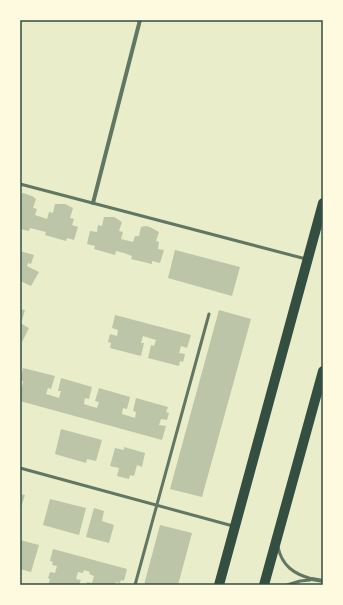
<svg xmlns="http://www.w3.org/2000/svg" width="343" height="605" viewBox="0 0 343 605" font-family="Quicksand,sans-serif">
<rect width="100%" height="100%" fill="#e9edc9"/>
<path fill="#bcc5a7" d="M 23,193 L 32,196 L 36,199 L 33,208 L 37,209 L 35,215 L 47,219 L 49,212 L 53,213 L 55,204 L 65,204 L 73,208 L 70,218 L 74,219 L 72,225 L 78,227 L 74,240 L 67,238 L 66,241 L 45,235 L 46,232 L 30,228 L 29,231 L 20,229 L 20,194 Z
M 104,217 L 114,217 L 122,222 L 119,231 L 123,232 L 121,239 L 133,242 L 135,236 L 139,236 L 141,227 L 146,226 L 150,227 L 159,232 L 156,241 L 159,242 L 158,249 L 164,250 L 160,263 L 152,261 L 152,264 L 131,259 L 132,256 L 124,253 L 116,251 L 115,255 L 94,249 L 95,246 L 87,244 L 90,231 L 97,232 L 98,225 L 102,226 Z
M 175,250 L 240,267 L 232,296 L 168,278 Z
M 20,251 L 34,255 L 31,264 L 28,263 L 27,266 L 39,272 L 31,286 L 20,281 Z
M 20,309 L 25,310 L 22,320 L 20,319 Z
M 219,310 L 251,319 L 202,497 L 170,489 Z
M 115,315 L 191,335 L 187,348 L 181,346 L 179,353 L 185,354 L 183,362 L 180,361 L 179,366 L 148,358 L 151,345 L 154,346 L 156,340 L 143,336 L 141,343 L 144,343 L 141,356 L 110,348 L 111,343 L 108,342 L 110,334 L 117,336 L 118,330 L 112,328 Z
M 20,323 L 29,328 L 22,342 L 20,341 Z
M 23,368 L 55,376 L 51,389 L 48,388 L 46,394 L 53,396 L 59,398 L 61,391 L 58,391 L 61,378 L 92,387 L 89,399 L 85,398 L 84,404 L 90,406 L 97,408 L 99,402 L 95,401 L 99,388 L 130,397 L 127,409 L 123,408 L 122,414 L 135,418 L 136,412 L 133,411 L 136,398 L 168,407 L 166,412 L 169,413 L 167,420 L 161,419 L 159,425 L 166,426 L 162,440 L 20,401 L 20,387 L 22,387 L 23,381 L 20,380 Z
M 61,429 L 102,440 L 96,461 L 87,459 L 86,463 L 55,454 Z
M 124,447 L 145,453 L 142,467 L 137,465 L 134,476 L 130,475 L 129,479 L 117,476 L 119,468 L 110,466 L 115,448 L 124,450 Z
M 20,494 L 25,495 L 20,510 Z
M 50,499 L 86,508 L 79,535 L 43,525 Z
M 94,508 L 104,511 L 102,521 L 114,525 L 109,543 L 86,537 Z
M 160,525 L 192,533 L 178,585 L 144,585 Z
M 20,540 L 39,545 L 31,572 L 20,569 Z
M 53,549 L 127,569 L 124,581 L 121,580 L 120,583 L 116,582 L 115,585 L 86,585 L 87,582 L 92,583 L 94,576 L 89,574 L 90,572 L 84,570 L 83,573 L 78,572 L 76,579 L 81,580 L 79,585 L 48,585 L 50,579 L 48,578 L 50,572 L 55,573 L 57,566 L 52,565 L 53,562 L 50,561 Z"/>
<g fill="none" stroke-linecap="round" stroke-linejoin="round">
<path stroke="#617663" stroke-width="3" d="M 20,184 L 306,259
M 20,468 L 233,526
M 278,547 C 282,566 294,574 312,579
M 135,585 L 209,314
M 287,585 L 300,581 L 310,580"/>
<path stroke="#617663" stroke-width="4" d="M 93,203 L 140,20
M 312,579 L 323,581"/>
<path stroke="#344e41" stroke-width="10" d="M 219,585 L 323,203
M 264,585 L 323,371"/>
</g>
<rect width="343" height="605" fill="none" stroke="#fefae0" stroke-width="42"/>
<rect x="21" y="21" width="301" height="563" fill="none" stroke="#344e41" stroke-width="1.5"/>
</svg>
